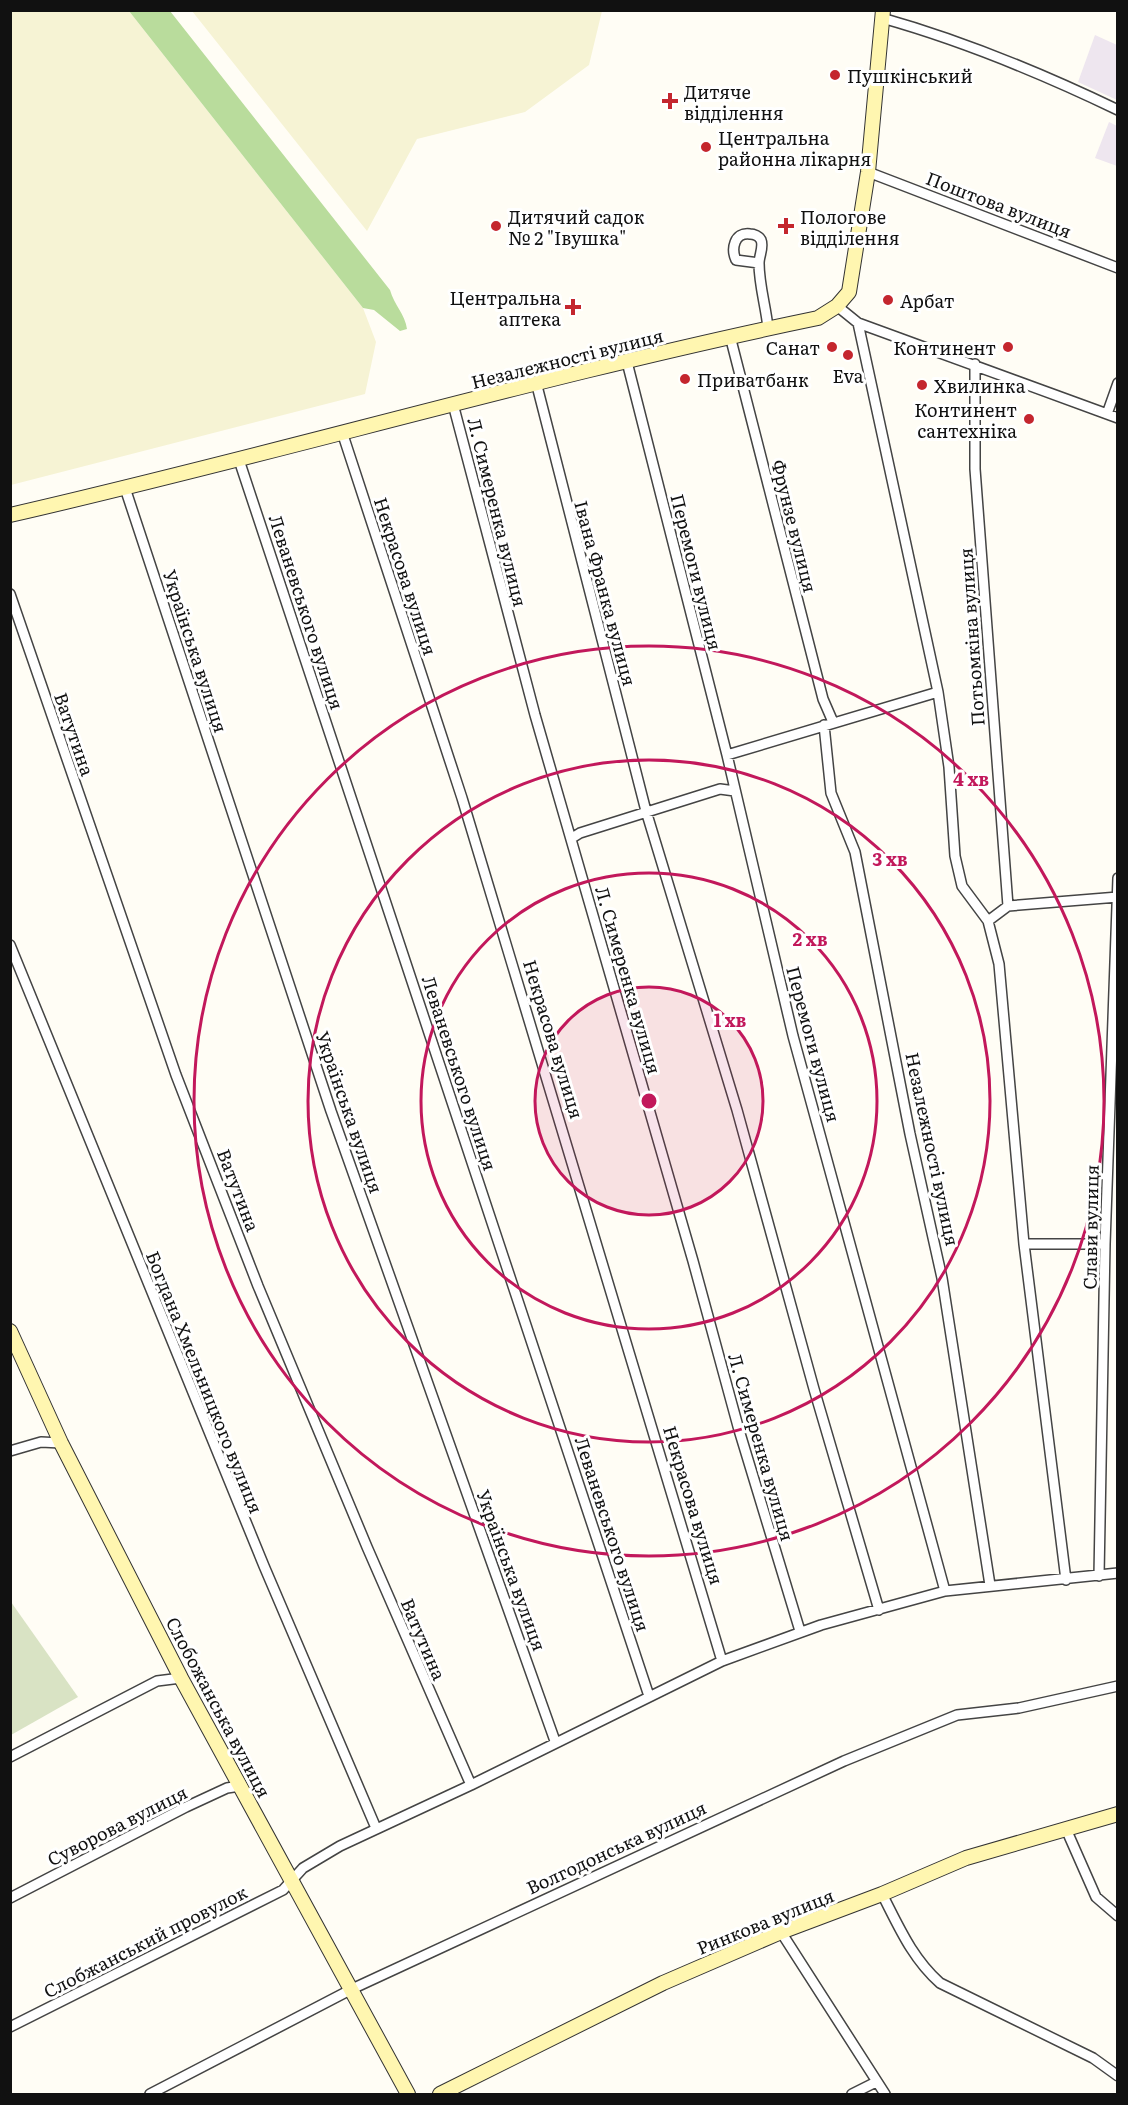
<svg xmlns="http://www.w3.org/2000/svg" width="1128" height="2105" viewBox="0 0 1128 2105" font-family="Literata,serif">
<rect width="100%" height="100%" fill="#fffdf5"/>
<path fill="#eee6ef" d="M 1095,35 L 1117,45 L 1117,100 L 1078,82 Z
M 1109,122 L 1117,126 L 1117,166 L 1095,158 Z"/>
<path fill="#f6f3d4" d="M 11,11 L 129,11 L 363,308 L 376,342 L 365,394 L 11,485 Z
M 192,11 L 602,11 L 589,65 L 525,112 L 417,139 L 367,231 Z"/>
<path fill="#b9dc9c" d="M 129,11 L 170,11 L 390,290 C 394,305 405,314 407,329 L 400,331 L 374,310 L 363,308 Z"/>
<path fill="#d9e3c4" d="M 11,1602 L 78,1697 L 11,1735 L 10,1735 Z"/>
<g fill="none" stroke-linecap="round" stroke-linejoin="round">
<g stroke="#444" stroke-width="12">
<path id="street" d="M 882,18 C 964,41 1041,73 1118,110
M 868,172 L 1118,268
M 759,263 L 736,260 C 731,249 734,232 750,234 C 754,234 759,236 761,240 C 764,247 759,256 759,263 C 759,285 766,307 768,328
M 837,306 L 858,323 L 1118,418
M 858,323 L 938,692 L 949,767 L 955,856 L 962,886 L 988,921 L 999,964 L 1024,1244 L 1066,1580
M 730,336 L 823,699 L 833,722
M 627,362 L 727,755 L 793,1036 L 945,1591
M 975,364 L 975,469 L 1008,906
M 536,382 L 646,811 L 737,1110 L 814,1389 L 879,1610
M 453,404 L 535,715 L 693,1261 L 739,1430 L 800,1631
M 1107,414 L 1118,383
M 342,432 L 462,798 L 722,1661
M 239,460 L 649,1696
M 125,488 L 331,1111 L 555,1741
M 10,594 L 176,1075 L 258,1286 L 367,1547 L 471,1785
M 824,725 L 831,793 L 855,852 L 910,1134 L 942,1278 L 990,1585
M 727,755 L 938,692
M 572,838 L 580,833 L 720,789 L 735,791
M 988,921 L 1008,906 L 1118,897
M 10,945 L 264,1566 L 376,1828
M 1024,1244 L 1105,1244
M 10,1451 L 41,1442 L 61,1443
M 1099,1576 L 1105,1244 L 1118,878
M 10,1757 L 157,1681 L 181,1678
M 1066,1829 L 1096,1897 L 1118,1916
M 882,1894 C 899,1927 912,1958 940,1983 L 1093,2058 L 1118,2076
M 10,1898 L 186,1807 L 227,1788 L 240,1786
M 781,1932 L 885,2094
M 10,2027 L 283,1890 L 303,1868 L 340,1846 L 471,1785 L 722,1661 L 821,1625 L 945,1591 L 1118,1573
M 150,2094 L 352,1989 L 844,1761 L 957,1715 L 1019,1708 L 1118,1686
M 852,2094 L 876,2082"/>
</g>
<g stroke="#333" stroke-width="16">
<path id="secondary" d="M 10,515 C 281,453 547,374 818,318 L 837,306 L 849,292 L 868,172 L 883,10
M 10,1331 L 61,1443 L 181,1678 L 408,2094
M 440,2094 L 663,1983 L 781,1932 L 882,1894 L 966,1858 L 1118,1814"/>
</g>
<use href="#street" stroke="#fff" stroke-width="9"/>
<use href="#secondary" stroke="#fff6b0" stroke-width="14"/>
</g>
<circle cx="649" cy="1101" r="114" fill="#c2185b" fill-opacity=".12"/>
<g fill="none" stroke="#c2185b" stroke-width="3">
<circle cx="649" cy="1101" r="114"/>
<circle cx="649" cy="1101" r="228"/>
<circle cx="649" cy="1101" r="341"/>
<circle cx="649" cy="1101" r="455"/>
</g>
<g fill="#c4262e" stroke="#fff" stroke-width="2">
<circle cx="835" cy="75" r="6"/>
<path d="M667 92h6v6h6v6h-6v6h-6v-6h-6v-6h6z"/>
<circle cx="706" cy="147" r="6"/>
<circle cx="496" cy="226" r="6"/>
<path d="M783 217h6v6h6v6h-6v6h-6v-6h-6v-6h6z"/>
<circle cx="888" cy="300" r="6"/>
<path d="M570 298h6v6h6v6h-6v6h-6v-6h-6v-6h6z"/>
<circle cx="832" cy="347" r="6"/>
<circle cx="1008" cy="347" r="6"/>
<circle cx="848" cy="355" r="6"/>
<circle cx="685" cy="379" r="6"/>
<circle cx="922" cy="385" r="6"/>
<circle cx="1029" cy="419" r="6"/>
</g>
<g text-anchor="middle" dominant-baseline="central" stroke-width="6" stroke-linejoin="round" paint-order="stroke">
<g font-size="18" fill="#111" stroke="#fff" text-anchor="start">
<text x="847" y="75">Пушкінський</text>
<text x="684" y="91">Дитяче<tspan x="684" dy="21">відділення</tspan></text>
<text x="718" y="137">Центральна<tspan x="718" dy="21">районна лікарня</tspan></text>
<text x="508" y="216">Дитячий садок<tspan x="508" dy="21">№ 2 "Івушка"</tspan></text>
<text x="800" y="216">Пологове<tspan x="800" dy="21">відділення</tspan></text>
<text x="561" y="297" text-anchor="end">Центральна<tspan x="561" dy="21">аптека</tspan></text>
<text x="900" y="300">Арбат</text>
<text x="820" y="347" text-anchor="end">Санат</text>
<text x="996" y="347" text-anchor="end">Континент</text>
<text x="848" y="375" text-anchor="middle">Eva</text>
<text x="697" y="379">Приватбанк</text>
<text x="934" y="385">Хвилинка</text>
<text x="1017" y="409" text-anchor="end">Континент<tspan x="1017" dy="21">сантехніка</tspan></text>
</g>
<g font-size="18" fill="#111" stroke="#fff">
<text transform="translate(999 204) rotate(21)">Поштова вулиця</text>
<text transform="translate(567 358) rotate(-14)">Незалежності вулиця</text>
<text transform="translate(498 512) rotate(76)">Л. Симеренка вулиця</text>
<text transform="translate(795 526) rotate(76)">Фрунзе вулиця</text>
<text transform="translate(697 572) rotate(76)">Перемоги вулиця</text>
<text transform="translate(406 576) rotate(72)">Некрасова вулиця</text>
<text transform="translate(606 593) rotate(75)">Івана Франка вулиця</text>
<text transform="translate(307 612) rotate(72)">Леваневського вулиця</text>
<text transform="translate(971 637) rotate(-94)">Потьомкіна вулиця</text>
<text transform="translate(196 651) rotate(72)">Українська вулиця</text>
<text transform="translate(75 734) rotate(71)">Ватутина</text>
<text transform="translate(629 980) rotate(74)">Л. Симеренка вулиця</text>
<text transform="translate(554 1039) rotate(73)">Некрасова вулиця</text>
<text transform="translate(814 1044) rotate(75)">Перемоги вулиця</text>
<text transform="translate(460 1073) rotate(72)">Леваневського вулиця</text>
<text transform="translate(350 1112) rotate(71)">Українська вулиця</text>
<text transform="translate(933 1149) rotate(78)">Незалежності вулиця</text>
<text transform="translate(239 1190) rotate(69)">Ватутина</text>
<text transform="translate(1090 1227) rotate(-89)">Слави вулиця</text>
<text transform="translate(205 1382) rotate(68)">Богдана Хмельницкого вулиця</text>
<text transform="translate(762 1447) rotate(74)">Л. Симеренка вулиця</text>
<text transform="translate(694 1505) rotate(73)">Некрасова вулиця</text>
<text transform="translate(613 1534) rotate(72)">Леваневського вулиця</text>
<text transform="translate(512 1570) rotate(70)">Українська вулиця</text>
<text transform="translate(424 1639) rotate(67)">Ватутина</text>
<text transform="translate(219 1707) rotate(62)">Слобожанська вулиця</text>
<text transform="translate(117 1825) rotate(-27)">Суворова вулиця</text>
<text transform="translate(616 1847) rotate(-25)">Волгодонська вулиця</text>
<text transform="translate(765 1921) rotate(-22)">Ринкова вулиця</text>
<text transform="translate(145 1941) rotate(-27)">Слобжанський провулок</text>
</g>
</g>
<circle cx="649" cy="1101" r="9" fill="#c2185b" stroke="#fff" stroke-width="3"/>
<g font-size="18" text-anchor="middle" font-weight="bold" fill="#c2185b" stroke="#fff" stroke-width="6" stroke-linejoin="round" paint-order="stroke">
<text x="971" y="786">4 хв</text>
<text x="890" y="866">3 хв</text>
<text x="810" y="946">2 хв</text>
<text x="730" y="1027">1 хв</text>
</g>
<rect width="1128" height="2105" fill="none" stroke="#111111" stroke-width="24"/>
</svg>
